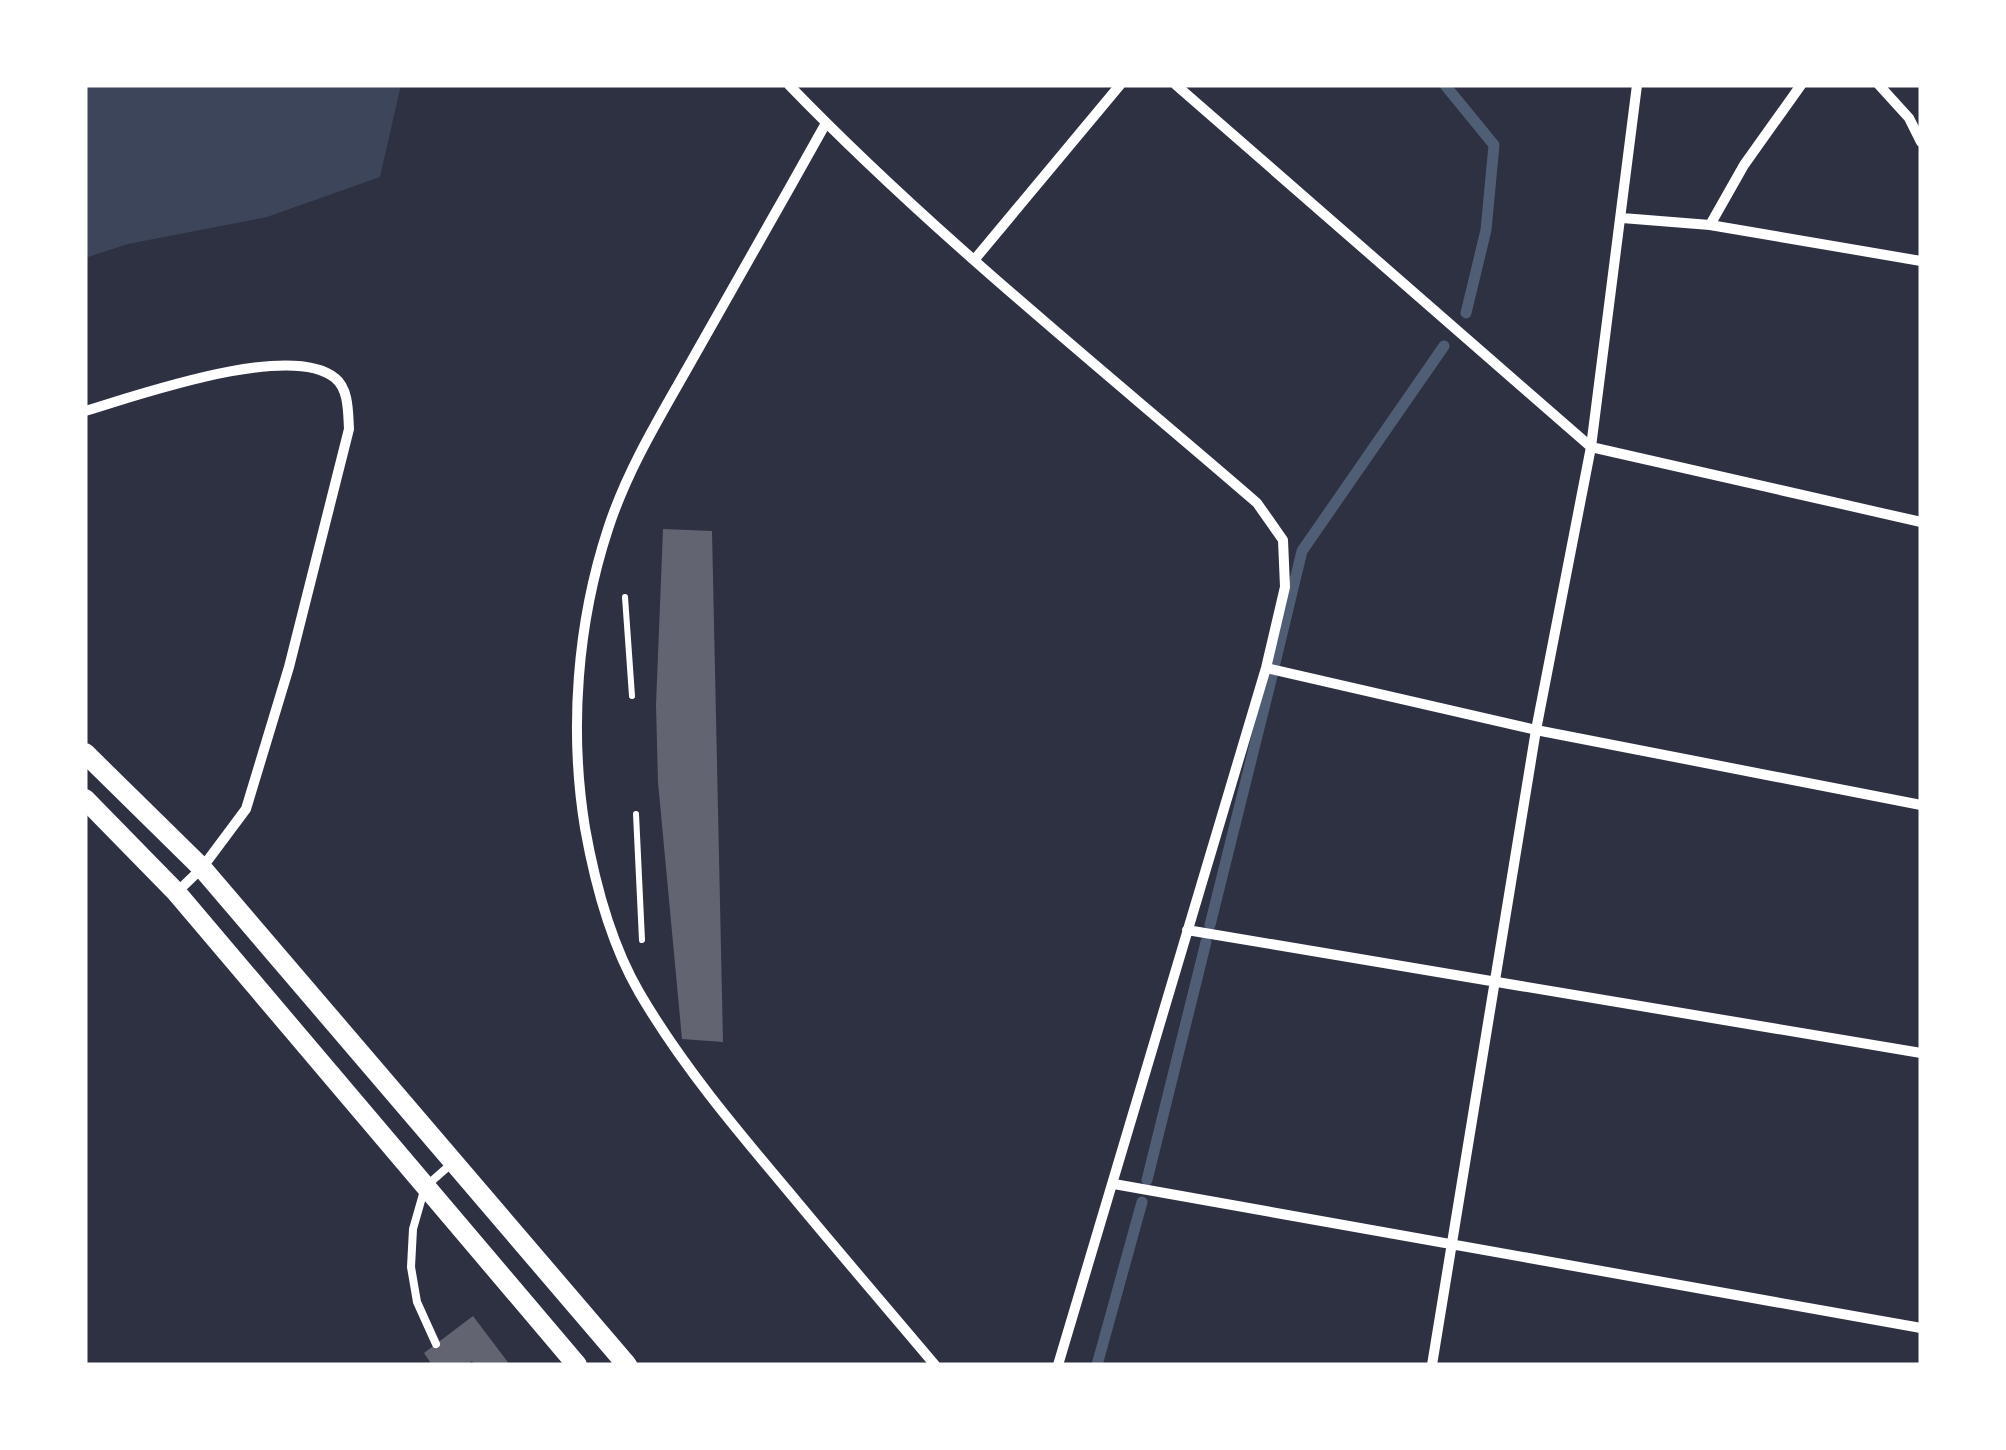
<svg xmlns="http://www.w3.org/2000/svg" width="2006" height="1450" viewBox="0 0 2006 1450" font-family="'DM Sans',sans-serif">
<rect width="100%" height="100%" fill="#2d3142"/>
<path fill="#3c4559" d="M 85,85 L 401,85 L 380,177 L 267,217 L 128,244 L 85,258 Z"/>
<g fill="none" stroke-linecap="round" stroke-linejoin="round">
<path stroke="#4f5d75" stroke-width="11" d="M 1445,85 L 1494,145 L 1486,230 L 1466,313
M 1275,663 L 1302,551 L 1444,346
M 1210,925 L 1272,676
M 1147,1180 L 1206,942
M 1097,1365 L 1142,1202"/>
</g>
<path fill="#626471" d="M 663,529 L 712,531 L 723,1042 L 682,1039 L 658,782 L 656,705 Z
M 473,1316 L 510,1365 L 474,1365 L 472,1361 L 467,1365 L 432,1365 L 424,1353 Z"/>
<g fill="none" stroke-linecap="round" stroke-linejoin="round">
<path stroke="#fff" stroke-width="6" d="M 625,597 L 632,696
M 636,814 L 642,940"/>
<path stroke="#fff" stroke-width="8" d="M 436,1344 L 417,1302 L 411,1267 L 413,1229 L 425,1187 L 450,1165"/>
<path stroke="#fff" stroke-width="10" d="M 789,85 C 934,235 1100,367 1257,503 L 1283,540 L 1285,587 L 1266,668 L 1058,1365
M 1176,85 L 1591,447 L 1921,522
M 1879,85 L 1909,118 L 1921,142
M 826,123 C 783,200 739,277 696,353 C 664,410 628,467 608,529 C 577,623 569,730 585,828 C 595,884 610,942 639,992 C 681,1064 735,1128 789,1192 C 837,1250 886,1307 935,1365
M 1622,218 L 1710,225 L 1921,261
M 1710,225 L 1744,165 L 1801,85
M 975,259 L 1120,85
M 85,411 C 136,396 290,341 335,378 C 349,389 348,413 349,429 L 289,667 L 246,809 L 202,868 L 177,892
M 1266,668 L 1536,730 L 1921,805
M 1187,930 L 1921,1053
M 1114,1184 L 1921,1328
M 1432,1365 L 1536,730 L 1591,447 L 1637,85"/>
<path stroke="#fff" stroke-width="20" d="M 85,753 L 202,868 L 627,1365
M 85,799 L 176,892 L 577,1365"/>
</g>
<rect width="2006" height="1450" fill="none" stroke="#ffffff" stroke-width="175"/>
</svg>
